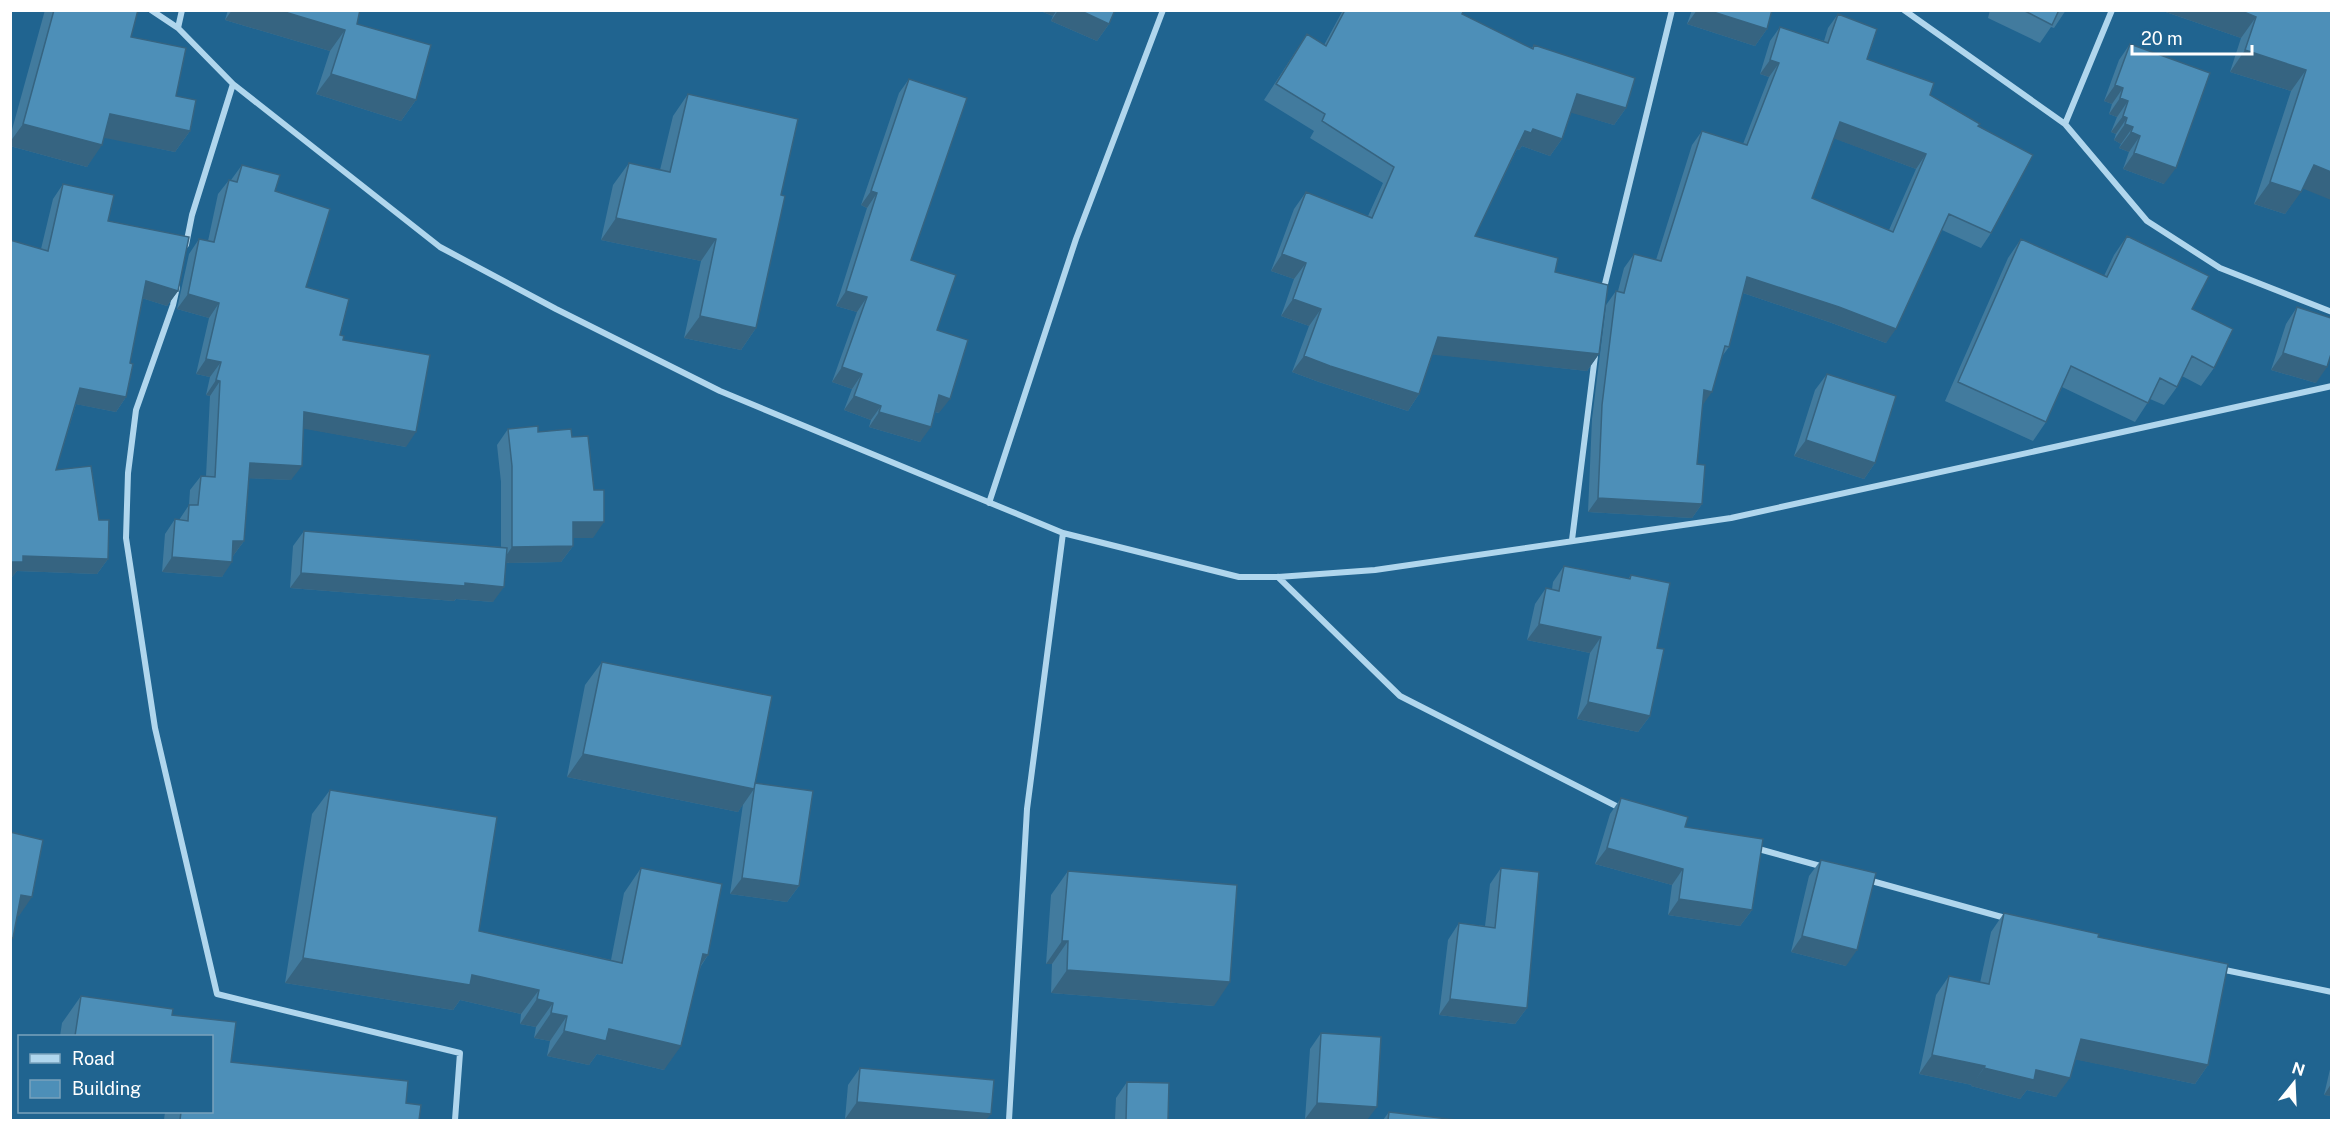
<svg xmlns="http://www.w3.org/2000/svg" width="2342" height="1131" viewBox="0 0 2342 1131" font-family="'Public Sans',sans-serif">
<rect width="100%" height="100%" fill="#206490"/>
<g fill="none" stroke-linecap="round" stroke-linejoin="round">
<path stroke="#b0d6ed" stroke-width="6" d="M 151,10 L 178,28 L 233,84 L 440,247 L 556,309 L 720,391 L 1063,533 L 1239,577 L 1278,577 L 1375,570 L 1731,518 L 2332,386
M 1904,10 L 2065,124 L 2147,221 L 2220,268 L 2332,312
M 178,28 L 182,10
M 2065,124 L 2112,10
M 186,245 L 192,215 L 233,84
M 177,287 L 173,305 L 136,410 L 128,473 L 126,538 L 155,728 L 217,994 L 460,1053 L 455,1120
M 1603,292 L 1672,10
M 989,503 L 1076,239 L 1163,10
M 1572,540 L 1595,356
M 1278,577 L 1400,696 L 1622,809
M 1755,848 L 1824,867
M 1868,880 L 2009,919
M 2220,969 L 2332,992
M 1009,1120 L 1027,809 L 1063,533"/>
</g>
<path fill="#427b9e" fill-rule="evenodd" d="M 45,10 L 138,10 L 131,37 L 176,96 L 190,131 L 175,152 L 104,137 L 87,167 L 10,146 L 10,137 Z
M 228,10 L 360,10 L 357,24 L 416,100 L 401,121 L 316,94 L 330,51 L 225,20 Z
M 1038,10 L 1115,10 L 1109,24 L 1097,41 L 1051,21 L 1053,16 Z
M 1343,10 L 1464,10 L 1462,14 L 1531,49 L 1534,45 L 1626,108 L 1614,125 L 1571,112 L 1562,139 L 1550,156 L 1522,146 L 1519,150 L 1517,149 L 1475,236 L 1555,272 L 1599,354 L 1587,371 L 1432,354 L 1419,394 L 1408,411 L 1319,382 L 1292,372 L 1309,326 L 1281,316 L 1294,279 L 1271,271 L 1294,209 L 1306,192 L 1368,216 L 1383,183 L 1310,138 L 1314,131 L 1264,100 L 1307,34 L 1324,45 Z
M 1692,10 L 1772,10 L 1767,29 L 1755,46 L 1687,24 Z
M 1990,10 L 2066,10 L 2054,28 L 2051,27 L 2040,43 L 1988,18 Z
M 2160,10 L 2331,10 L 2303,188 L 2285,214 L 2254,204 L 2291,91 L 2230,72 L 2241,38 Z
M 1838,14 L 1867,59 L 1930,95 L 1978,126 L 1991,233 L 1981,248 L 1942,230 L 1886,343 L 1829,322 L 1743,293 L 1729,347 L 1723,355 L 1702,406 L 1697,464 L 1702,504 L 1692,518 L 1588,512 L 1592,419 L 1606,305 L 1616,291 L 1618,291 L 1624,268 L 1634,254 L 1656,260 L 1692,145 L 1702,131 L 1743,144 L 1769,77 L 1760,74 L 1770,41 L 1780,27 L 1824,41 L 1828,28 ZM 1834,138 L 1916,169 L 1889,230 L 1812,198 Z
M 2130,44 L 2164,184 L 2123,169 L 2129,152 L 2119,148 L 2121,144 L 2114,140 L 2116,134 L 2111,132 L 2117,117 L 2109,114 L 2112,104 L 2104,101 L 2119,60 Z
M 909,79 L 911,260 L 937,330 L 939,413 L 935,412 L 920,442 L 869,427 L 871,420 L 844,410 L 852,389 L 832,382 L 857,312 L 836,306 L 867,208 L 861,205 L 899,93 Z
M 688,94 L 781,195 L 756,328 L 741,350 L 684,338 L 701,261 L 601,240 L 613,185 L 629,163 L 660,170 L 673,116 Z
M 242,165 L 275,191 L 306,287 L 343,340 L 406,447 L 303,428 L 291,480 L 249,478 L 244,541 L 233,556 L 232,556 L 222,577 L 162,572 L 165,534 L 175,519 L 179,520 L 189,505 L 190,490 L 201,476 L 206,476 L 210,396 L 206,395 L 210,377 L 196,374 L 209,318 L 177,309 L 189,254 L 199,239 L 208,241 L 218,194 L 229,180 L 231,180 Z
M 63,184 L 108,221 L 178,291 L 167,306 L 142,298 L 130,363 L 126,397 L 116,412 L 76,404 L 56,470 L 99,520 L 108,559 L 97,574 L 17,571 L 12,577 L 10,577 L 10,240 L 41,249 L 53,199 Z
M 2127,236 L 2192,309 L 2214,368 L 2201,386 L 2182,376 L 2177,387 L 2164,405 L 2150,399 L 2135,422 L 2062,387 L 2046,422 L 2033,441 L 1945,401 L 2008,258 L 2021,239 L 2104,276 L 2114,255 Z
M 2297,307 L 2316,383 L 2271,370 L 2286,324 Z
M 1827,374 L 1875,463 L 1864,479 L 1794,456 L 1815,390 Z
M 508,429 L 538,432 L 572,437 L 593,538 L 573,538 L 573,546 L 561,562 L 506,563 L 493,602 L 456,599 L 454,601 L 290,588 L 293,546 L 304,531 L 501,547 L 501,482 L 497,445 Z
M 1564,566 L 1628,579 L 1631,575 L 1657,648 L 1650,716 L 1638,732 L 1577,719 L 1590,653 L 1527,640 L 1535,604 L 1546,588 L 1552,589 L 1553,582 Z
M 602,662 L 755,783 L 799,886 L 787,902 L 730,894 L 743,804 L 738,812 L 567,777 L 585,685 Z
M 330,790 L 479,931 L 611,960 L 624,893 L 641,868 L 708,955 L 701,966 L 664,1070 L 597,1054 L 589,1065 L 547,1056 L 550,1041 L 534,1038 L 536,1027 L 520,1024 L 521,1014 L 460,1000 L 453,1010 L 285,983 L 312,814 Z
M 1621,798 L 1685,827 L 1752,910 L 1740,926 L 1668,915 L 1672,885 L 1595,864 L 1610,814 Z
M 1821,860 L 1846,966 L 1791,952 L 1809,876 Z
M 1501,868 L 1527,1008 L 1515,1024 L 1439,1015 L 1448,940 L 1459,923 L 1485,926 L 1490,884 Z
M 1068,871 L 1214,1006 L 1051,993 L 1052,964 L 1046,964 L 1051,895 Z
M 2004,913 L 2098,937 L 2208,1065 L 2195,1084 L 2075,1059 L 2056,1097 L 2027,1090 L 2020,1099 L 1971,1086 L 1972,1085 L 1919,1074 L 1936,995 L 1949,976 L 1980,983 L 1991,932 Z
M 81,996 L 173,1009 L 172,1015 L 236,1022 L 231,1062 L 408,1081 L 406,1103 L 421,1105 L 419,1120 L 164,1120 L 165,1112 L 212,1112 L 212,1036 L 60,1036 L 62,1023 Z
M 1321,1033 L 1367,1120 L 1330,1120 L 1305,1119 L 1310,1049 Z
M 2331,1065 L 2331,1096 L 2324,1095 Z
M 860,1068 L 994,1080 L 845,1119 L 848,1085 Z
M 1127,1082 L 1168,1120 L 1115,1120 L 1116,1098 Z
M 1389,1112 L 1457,1120 L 1383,1120 Z"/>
<path fill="#366481" d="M 232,10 L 278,10 L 345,30 L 330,51 L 225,20 Z
M 1038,10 L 1057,10 L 1053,16 Z
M 1058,10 L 1079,10 L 1109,24 L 1097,41 L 1051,21 Z
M 1697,10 L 1707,10 L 1767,29 L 1755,46 L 1687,24 Z
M 2160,10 L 2239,10 L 2256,17 L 2241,38 Z
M 2245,50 L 2306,70 L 2291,91 L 2230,72 Z
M 1770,60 L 1779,63 L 1769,77 L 1760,74 Z
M 331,74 L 416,100 L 401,121 L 316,94 Z
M 2115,85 L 2123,88 L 2112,104 L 2104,101 Z
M 1577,94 L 1626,108 L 1614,125 L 1565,111 Z
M 2120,98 L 2128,101 L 2117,117 L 2109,114 Z
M 110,114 L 190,131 L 175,152 L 95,136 Z
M 2123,116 L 2127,118 L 2116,134 L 2111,132 Z
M 1840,122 L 1926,154 L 1916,169 L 1830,137 Z
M 23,124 L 102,145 L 87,167 L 10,146 L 10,142 Z
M 2125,124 L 2133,127 L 2121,144 L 2114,140 Z
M 1533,129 L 1562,139 L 1550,156 L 1522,146 L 1519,150 L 1513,147 L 1525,131 Z
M 2131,132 L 2140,136 L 2129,152 L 2119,148 Z
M 2134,153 L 2176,168 L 2164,184 L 2123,169 Z
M 2314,165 L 2331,172 L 2331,200 L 2299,187 Z
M 2270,182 L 2301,192 L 2285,214 L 2254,204 Z
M 871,191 L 877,193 L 867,208 L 861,205 Z
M 616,218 L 716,239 L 701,261 L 601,240 Z
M 1282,254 L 1306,263 L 1294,279 L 1271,271 Z
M 1747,277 L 1839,307 L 1896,329 L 1886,343 L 1829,322 L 1737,291 Z
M 146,281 L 178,291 L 167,306 L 135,296 Z
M 846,291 L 867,297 L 857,312 L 836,306 Z
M 188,294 L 219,303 L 209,318 L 177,309 Z
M 1293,299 L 1321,309 L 1309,326 L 1281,316 Z
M 700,316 L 756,328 L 741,350 L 684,338 Z
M 1438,337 L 1599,354 L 1587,371 L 1426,354 Z
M 2283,353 L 2327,367 L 2316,383 L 2271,370 Z
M 1304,356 L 1419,394 L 1408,411 L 1319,382 L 1292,372 Z
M 206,359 L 221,362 L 210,377 L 196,374 Z
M 842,367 L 862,374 L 852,389 L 832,382 Z
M 216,380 L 220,381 L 210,396 L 206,395 Z
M 80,388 L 126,397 L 116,412 L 70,403 Z
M 1704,390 L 1712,392 L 1702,406 Z
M 939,395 L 950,399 L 939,413 L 929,410 Z
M 854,396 L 881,406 L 871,420 L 844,410 Z
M 304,412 L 416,432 L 406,447 L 294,427 Z
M 879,412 L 931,427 L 920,442 L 869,427 Z
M 1806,440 L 1875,463 L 1864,479 L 1794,456 Z
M 250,463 L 302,466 L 291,480 L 240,478 Z
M 1598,498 L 1702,504 L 1692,518 L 1588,512 Z
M 573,522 L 604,522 L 593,538 L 562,538 Z
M 233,541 L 244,541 L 233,556 L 223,556 Z
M 573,546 L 561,562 L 501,563 L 512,547 Z
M 23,556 L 108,559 L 97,574 L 17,571 L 12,577 L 10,577 L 10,562 Z
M 172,557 L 232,562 L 222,577 L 162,572 Z
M 301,573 L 465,583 L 504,587 L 493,602 L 456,599 L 454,601 L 290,588 Z
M 1539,624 L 1601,637 L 1590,653 L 1527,640 Z
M 1588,702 L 1650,716 L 1638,732 L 1577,719 Z
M 583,754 L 754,789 L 738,812 L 567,777 Z
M 1607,848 L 1683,869 L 1672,885 L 1595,864 Z
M 742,878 L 799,886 L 787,902 L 730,894 Z
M 21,895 L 32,897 L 19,916 L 10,915 Z
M 1679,899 L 1752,910 L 1740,926 L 1668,915 Z
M 1802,936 L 1857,950 L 1846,966 L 1791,952 Z
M 1062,941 L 1068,941 L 1052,964 L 1046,964 Z
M 703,954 L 708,955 L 691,979 Z
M 303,958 L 472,975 L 539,990 L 521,1014 L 460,1000 L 453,1010 L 285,983 Z
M 1067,970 L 1230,982 L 1214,1006 L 1051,993 Z
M 537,999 L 553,1003 L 536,1027 L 520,1024 Z
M 1450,999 L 1527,1008 L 1515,1024 L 1439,1015 Z
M 551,1013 L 567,1016 L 550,1041 L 534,1038 Z
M 609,1029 L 681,1046 L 664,1070 L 597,1054 L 589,1065 L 547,1056 L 564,1031 Z
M 2081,1039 L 2208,1065 L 2195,1084 L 2068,1058 Z
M 1932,1055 L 1985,1066 L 1972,1085 L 1919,1074 Z
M 1984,1068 L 2036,1070 L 2070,1078 L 2056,1097 L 2027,1090 L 2020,1099 L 1971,1086 Z
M 2331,1084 L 2331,1096 L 2324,1095 Z
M 857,1102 L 991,1114 L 986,1120 L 867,1120 L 845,1119 Z
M 1317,1103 L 1377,1107 L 1367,1120 L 1330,1120 L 1305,1119 Z"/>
<path fill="#4d8fb8" stroke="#366481" stroke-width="1.5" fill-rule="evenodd" d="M 54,10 L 138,10 L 131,37 L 186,48 L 176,96 L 196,100 L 190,131 L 110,114 L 102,145 L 23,124 Z
M 278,10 L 360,10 L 357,24 L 431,45 L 416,100 L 331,74 L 345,30 Z
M 1079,10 L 1115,10 L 1109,24 Z
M 1345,10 L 1464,10 L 1462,14 L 1533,49 L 1534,45 L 1635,78 L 1626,108 L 1577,94 L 1562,139 L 1533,129 L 1531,133 L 1525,131 L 1475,236 L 1558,258 L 1555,272 L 1608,285 L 1599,354 L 1438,337 L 1419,394 L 1330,366 L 1304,356 L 1321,309 L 1293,299 L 1306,263 L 1282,254 L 1306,192 L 1372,218 L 1394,167 L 1322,121 L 1325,114 L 1276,84 L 1307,34 L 1326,46 Z
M 1707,10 L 1772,10 L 1767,29 Z
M 2023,10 L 2059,10 L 2052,25 Z
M 2239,10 L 2331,10 L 2331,172 L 2314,165 L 2301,192 L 2270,182 L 2306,70 L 2245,50 L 2256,17 Z
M 1838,14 L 1877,29 L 1867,59 L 1934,83 L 1930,95 L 1980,124 L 1978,126 L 2033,155 L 1991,233 L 1949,214 L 1896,329 L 1839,307 L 1747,277 L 1729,347 L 1725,346 L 1712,392 L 1704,390 L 1697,464 L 1705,465 L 1702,504 L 1598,498 L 1602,405 L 1616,291 L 1624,293 L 1634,254 L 1661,261 L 1702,131 L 1747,145 L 1779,63 L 1770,60 L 1780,27 L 1828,43 ZM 1840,122 L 1926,154 L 1893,232 L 1812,198 Z
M 2130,44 L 2210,73 L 2176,168 L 2134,153 L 2140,136 L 2131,132 L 2133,127 L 2125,124 L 2127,118 L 2123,116 L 2128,101 L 2120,98 L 2123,88 L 2115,85 Z
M 909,79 L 967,98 L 911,260 L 956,275 L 937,330 L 968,340 L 950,399 L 939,395 L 931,427 L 879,412 L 881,406 L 854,396 L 862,374 L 842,367 L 867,297 L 846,291 L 877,193 L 871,191 Z
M 688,94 L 798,119 L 781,195 L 785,196 L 756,328 L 700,316 L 716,239 L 616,218 L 629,163 L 670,172 Z
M 242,165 L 280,175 L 275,191 L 330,209 L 306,287 L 349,299 L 340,335 L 344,336 L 343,340 L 430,355 L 416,432 L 304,412 L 302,466 L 250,463 L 244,541 L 233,541 L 232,562 L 172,557 L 175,519 L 188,521 L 189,505 L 198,505 L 201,476 L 215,477 L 220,381 L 216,380 L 221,362 L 206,359 L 219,303 L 188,294 L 199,239 L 214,242 L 229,180 L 237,182 Z
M 63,184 L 114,195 L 108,221 L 189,237 L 178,291 L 146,281 L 130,363 L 133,364 L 126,397 L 80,388 L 56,470 L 91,466 L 99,520 L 109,520 L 108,559 L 23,556 L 23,562 L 10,562 L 10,240 L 48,251 Z
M 2127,236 L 2209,276 L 2192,309 L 2233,329 L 2214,368 L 2192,356 L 2177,387 L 2160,378 L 2148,403 L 2071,366 L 2046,422 L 1958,382 L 2021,239 L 2107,277 Z
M 2297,307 L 2331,318 L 2331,354 L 2327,367 L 2283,353 Z
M 1827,374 L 1896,396 L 1875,463 L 1806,440 Z
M 538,426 L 538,432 L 571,429 L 572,437 L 588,436 L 594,490 L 604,490 L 604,522 L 573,522 L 573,546 L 512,547 L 512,466 L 508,429 Z
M 304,531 L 507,548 L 504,587 L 465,583 L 465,586 L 301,573 Z
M 1564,566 L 1630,579 L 1631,575 L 1670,583 L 1657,648 L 1664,649 L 1650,716 L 1588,702 L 1601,637 L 1539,624 L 1546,588 L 1559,591 Z
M 602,662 L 772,696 L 754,789 L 583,754 Z
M 755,783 L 813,791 L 799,886 L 742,878 Z
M 330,790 L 497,817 L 479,931 L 622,963 L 641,868 L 722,884 L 708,955 L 703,954 L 681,1046 L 609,1029 L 606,1041 L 564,1031 L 567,1016 L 551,1013 L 553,1003 L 537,999 L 539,990 L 472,975 L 470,985 L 303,958 Z
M 1621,798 L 1688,817 L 1685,827 L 1763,839 L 1752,910 L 1679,899 L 1683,869 L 1607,848 Z
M 10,832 L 43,840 L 32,897 L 21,895 L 13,938 L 10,938 Z
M 1821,860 L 1876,873 L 1857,950 L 1802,936 Z
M 1501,868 L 1539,872 L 1527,1008 L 1450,999 L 1459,923 L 1495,928 Z
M 1068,871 L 1237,885 L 1230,982 L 1067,970 L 1068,941 L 1062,941 Z
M 2004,913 L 2099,934 L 2098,937 L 2228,964 L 2208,1065 L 2081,1039 L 2070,1078 L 2036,1070 L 2034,1080 L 1984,1068 L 1985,1066 L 1932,1055 L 1949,976 L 1989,984 Z
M 81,996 L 173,1009 L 172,1015 L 236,1022 L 231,1062 L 408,1081 L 406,1103 L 421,1105 L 419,1120 L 180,1120 L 181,1112 L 212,1112 L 212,1036 L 75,1036 Z
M 1321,1033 L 1381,1037 L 1377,1107 L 1317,1103 Z
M 860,1068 L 994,1080 L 991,1114 L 857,1102 Z
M 1127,1082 L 1169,1083 L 1168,1120 L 1126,1120 Z
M 1389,1112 L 1457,1120 L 1388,1120 Z"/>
<rect width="2342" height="1131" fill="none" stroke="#ffffff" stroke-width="24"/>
<rect x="18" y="1035" width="195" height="78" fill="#206490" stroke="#79a2bc" stroke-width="1.5"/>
<rect x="30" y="1054" width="30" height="9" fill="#b0d6ed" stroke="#79a2bc" stroke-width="1.5"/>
<text x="72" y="1065" font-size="18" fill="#ffffff">Road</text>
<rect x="30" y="1080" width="30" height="18" fill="#4d8fb8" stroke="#79a2bc" stroke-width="1.5"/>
<text x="72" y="1095" font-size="18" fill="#ffffff">Building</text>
<g transform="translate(2294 1083) rotate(18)" stroke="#206490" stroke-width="4.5" paint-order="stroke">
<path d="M0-4.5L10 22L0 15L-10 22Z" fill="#ffffff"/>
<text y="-9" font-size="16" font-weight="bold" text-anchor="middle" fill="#ffffff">N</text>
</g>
<path d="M2132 45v9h120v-9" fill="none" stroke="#ffffff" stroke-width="3"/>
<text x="2141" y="45" font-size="18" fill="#ffffff" stroke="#206490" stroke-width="4.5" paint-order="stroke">20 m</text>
</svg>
